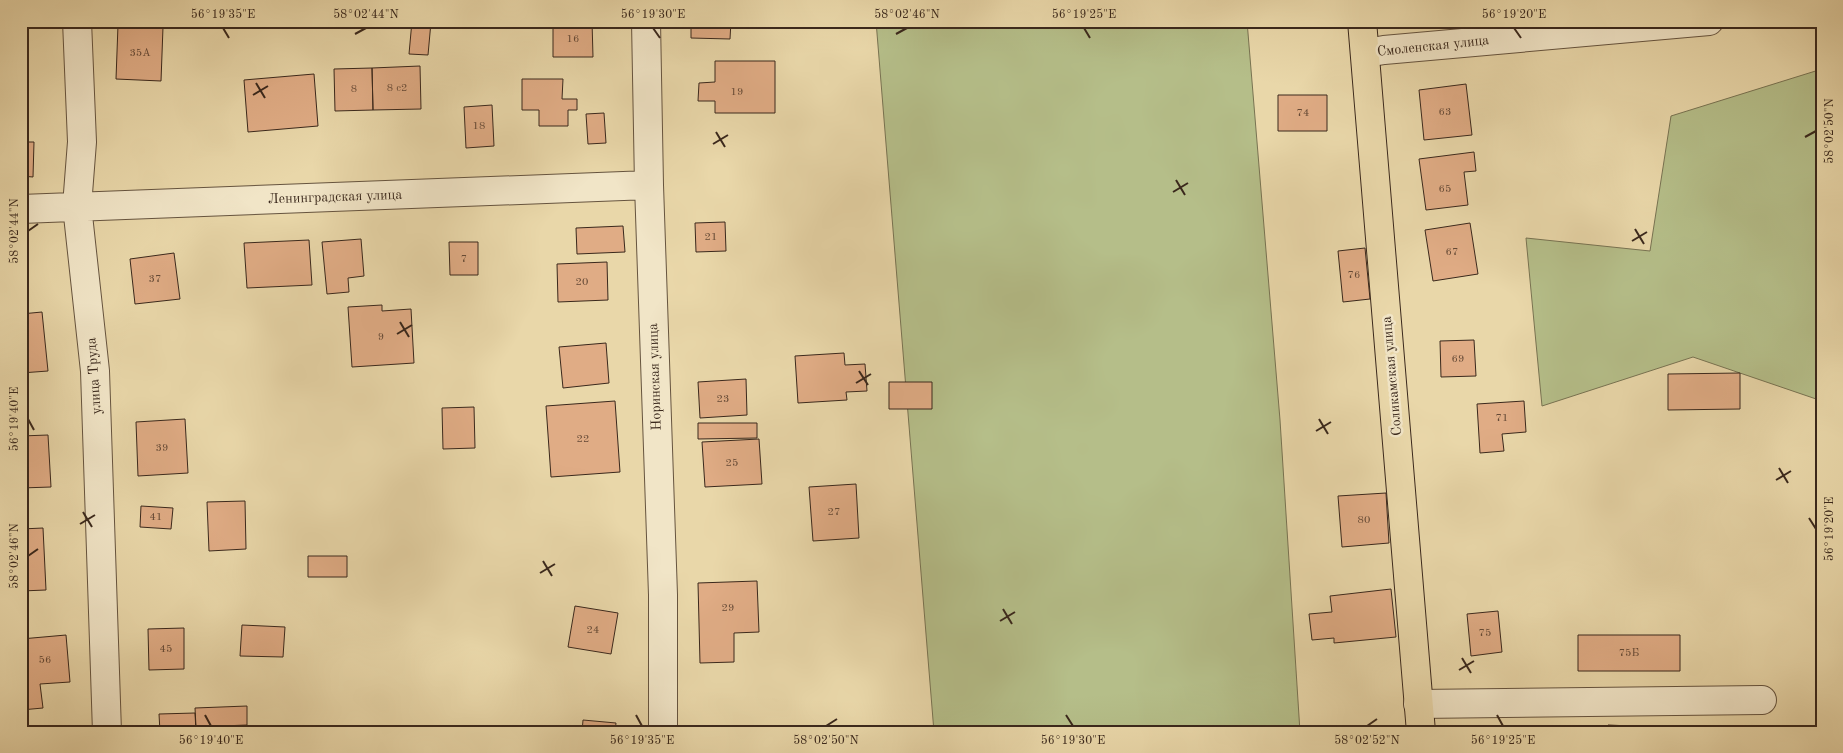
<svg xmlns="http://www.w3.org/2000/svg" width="1843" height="753" viewBox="0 0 1843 753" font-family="'Old Standard TT',serif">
<rect width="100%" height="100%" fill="#e9d7a9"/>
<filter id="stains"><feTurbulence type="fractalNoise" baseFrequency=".004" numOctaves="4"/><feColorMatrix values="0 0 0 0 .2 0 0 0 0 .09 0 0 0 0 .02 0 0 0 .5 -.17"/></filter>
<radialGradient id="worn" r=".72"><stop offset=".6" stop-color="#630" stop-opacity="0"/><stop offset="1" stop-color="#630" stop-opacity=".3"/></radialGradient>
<path fill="#b5be89" stroke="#787352" d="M 876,21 L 1247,21 L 1280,420 L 1300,732 L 934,732 Z
M 1822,69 L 1822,401 L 1693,357 L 1542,406 L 1526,238 L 1650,251 L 1671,116 Z"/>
<path fill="#e0ac85" stroke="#3a281c" d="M 412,21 L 431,22 L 428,55 L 409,54 Z
M 553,21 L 592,21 L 593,57 L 553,57 Z
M 691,21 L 731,21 L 730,39 L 691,38 Z
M 118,25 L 163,27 L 161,81 L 116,79 Z
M 715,61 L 775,61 L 775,113 L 715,113 L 715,101 L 698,101 L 699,83 L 715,82 Z
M 420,66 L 421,109 L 373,110 L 372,68 Z
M 372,68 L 373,110 L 335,111 L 334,69 Z
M 314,74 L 318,126 L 248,132 L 244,80 Z
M 522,79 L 563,79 L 562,99 L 577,99 L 577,110 L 568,110 L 568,126 L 539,126 L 539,110 L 522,110 Z
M 1466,84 L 1472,135 L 1424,140 L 1419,90 Z
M 1278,95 L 1327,95 L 1327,131 L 1278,131 Z
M 492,105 L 494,146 L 466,148 L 464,107 Z
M 604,113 L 606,143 L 588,144 L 586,114 Z
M 21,142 L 34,142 L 33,177 L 21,176 Z
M 1474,152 L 1476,171 L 1464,172 L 1468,205 L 1426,210 L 1419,159 Z
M 725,222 L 726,251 L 696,252 L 695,223 Z
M 1470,223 L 1478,274 L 1433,281 L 1425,230 Z
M 623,226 L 625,252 L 577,254 L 576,228 Z
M 361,239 L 364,276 L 348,278 L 349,292 L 327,294 L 322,242 Z
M 309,240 L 312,285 L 247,288 L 244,243 Z
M 449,242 L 478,242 L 478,275 L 450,275 Z
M 1365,248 L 1370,299 L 1343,302 L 1338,251 Z
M 174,253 L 180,299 L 135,304 L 130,259 Z
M 607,262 L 608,300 L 558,302 L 557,264 Z
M 382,305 L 382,311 L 411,309 L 414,363 L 352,367 L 348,307 Z
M 42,312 L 48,371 L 21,373 L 21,314 Z
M 1474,340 L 1476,376 L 1441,377 L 1440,341 Z
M 606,343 L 609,383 L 563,388 L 559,347 Z
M 844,353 L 845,365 L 865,364 L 867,391 L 846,392 L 847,400 L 798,403 L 795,356 Z
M 1740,373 L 1740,409 L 1668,410 L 1668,374 Z
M 746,379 L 747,415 L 700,418 L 698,382 Z
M 889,382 L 932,382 L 932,409 L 889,409 Z
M 615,401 L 620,472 L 551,477 L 546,406 Z
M 1524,401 L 1526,432 L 1502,434 L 1504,451 L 1480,453 L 1477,404 Z
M 474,407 L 475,448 L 443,449 L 442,408 Z
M 185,419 L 188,473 L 138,476 L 136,422 Z
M 698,423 L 757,423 L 757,438 L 698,439 Z
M 48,435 L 51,487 L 21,488 L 21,436 Z
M 759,439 L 762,484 L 705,487 L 702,442 Z
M 856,484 L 859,538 L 813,541 L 809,487 Z
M 1386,493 L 1389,543 L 1342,547 L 1338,496 Z
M 245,501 L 246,549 L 209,551 L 207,502 Z
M 141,506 L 173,508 L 171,529 L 140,527 Z
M 43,528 L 46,590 L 21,591 L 21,529 Z
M 308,556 L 347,556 L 347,577 L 308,577 Z
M 757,581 L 759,632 L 734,633 L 734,662 L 700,663 L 698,583 Z
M 1391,589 L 1396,637 L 1334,643 L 1334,638 L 1312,640 L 1309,614 L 1332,612 L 1330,596 Z
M 575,606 L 618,613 L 611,654 L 568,647 Z
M 1498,611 L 1502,652 L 1471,656 L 1467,614 Z
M 242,625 L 285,627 L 283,657 L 240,656 Z
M 184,628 L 184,669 L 149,670 L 148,629 Z
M 66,635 L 70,682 L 40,684 L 43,708 L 21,710 L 21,639 Z
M 1578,635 L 1680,635 L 1680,671 L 1578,671 Z
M 247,706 L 247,725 L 196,727 L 195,708 Z
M 195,713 L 196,732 L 160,732 L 159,714 Z
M 583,720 L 616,723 L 615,732 L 582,732 Z
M 1608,725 L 1676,728 L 1676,732 L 1607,732 Z"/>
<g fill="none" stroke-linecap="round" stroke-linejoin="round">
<g stroke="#66543f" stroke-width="30">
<path id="street" d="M 77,21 L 82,142 L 77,206 L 95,371 L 107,732
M 646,21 L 649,185 L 663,595 L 663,732
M 1366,53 L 1384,50 L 1709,21
M 21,209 L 649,185
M 1418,704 L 1762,700"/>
</g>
<g stroke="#3a281c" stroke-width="30">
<path id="primary" d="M 1362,21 L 1421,732"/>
</g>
<use href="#street" stroke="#f1e5c7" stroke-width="28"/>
<use href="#primary" stroke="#e9d7a9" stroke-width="28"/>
</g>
<path fill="none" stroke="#3a281c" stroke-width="2" d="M 223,28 L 229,38M 653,28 L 660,38M 1084,28 L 1090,38M 1514,28 L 1521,38M 355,34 L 366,28M 896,34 L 907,28M 256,83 L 265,98M 253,95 L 268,86M 716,132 L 725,147M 1805,137 L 1816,131M 713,144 L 728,135M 1176,180 L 1185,195M 1173,192 L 1188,183M 1635,229 L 1644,244M 28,231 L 38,224M 1632,241 L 1647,232M 400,322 L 409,337M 397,334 L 412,325M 859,371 L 868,385M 856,383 L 871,374M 28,419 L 34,430M 1319,419 L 1328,434M 1316,431 L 1331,422M 1779,468 L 1788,483M 1776,480 L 1791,471M 83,512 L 92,527M 1809,518 L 1816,529M 80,524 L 95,515M 28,556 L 38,549M 543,561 L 552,576M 540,573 L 555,564M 1003,609 L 1012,624M 1000,621 L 1015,612M 1462,658 L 1471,673M 1459,670 L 1474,661M 205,715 L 211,726M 636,715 L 642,726M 1066,715 L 1073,726M 1497,715 L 1503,726M 826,726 L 837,719M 1367,726 L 1377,719"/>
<g text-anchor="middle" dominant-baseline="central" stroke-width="5" stroke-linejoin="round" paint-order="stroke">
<g font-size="11" fill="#644936">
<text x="573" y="39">16</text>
<text x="140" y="53">35А</text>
<text x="397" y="88">8 с2</text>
<text x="354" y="89">8</text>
<text x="737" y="92">19</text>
<text x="1445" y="112">63</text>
<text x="1303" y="113">74</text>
<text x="479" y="126">18</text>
<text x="1445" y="189">65</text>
<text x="711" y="237">21</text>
<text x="1452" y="252">67</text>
<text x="464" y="259">7</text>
<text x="1354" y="275">76</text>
<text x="155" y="279">37</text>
<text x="582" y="282">20</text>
<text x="381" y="337">9</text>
<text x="1458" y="359">69</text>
<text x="723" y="399">23</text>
<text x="1502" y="418">71</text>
<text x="583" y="439">22</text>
<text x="162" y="448">39</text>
<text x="732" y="463">25</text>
<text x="834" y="512">27</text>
<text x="156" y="517">41</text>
<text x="1364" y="520">80</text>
<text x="728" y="608">29</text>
<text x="593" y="630">24</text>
<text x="1485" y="633">75</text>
<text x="166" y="649">45</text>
<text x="1629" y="653">75Б</text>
<text x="45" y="660">56</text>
</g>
<g font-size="14" fill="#3a281c" stroke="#f1e5c7">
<text transform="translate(1433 46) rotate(-6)">Смоленская улица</text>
<text transform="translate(335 197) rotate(-2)">Ленинградская улица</text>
<text transform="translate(94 376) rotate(-94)">улица Труда</text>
<text transform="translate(1392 376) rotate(-95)">Соликамская улица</text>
<text transform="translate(655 377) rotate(-92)">Норинская улица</text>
</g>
</g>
<rect width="1843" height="753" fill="none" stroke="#e9d7a9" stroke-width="55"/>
<rect x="28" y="28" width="1788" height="698" fill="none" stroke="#3a281c" stroke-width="2"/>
<g font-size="12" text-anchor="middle" fill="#3a281c">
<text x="223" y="18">56°19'35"E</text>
<text x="366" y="18">58°02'44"N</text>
<text x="653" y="18">56°19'30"E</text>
<text x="907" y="18">58°02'46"N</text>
<text x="1084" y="18">56°19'25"E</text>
<text x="1514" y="18">56°19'20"E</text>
<text transform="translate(1829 131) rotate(-90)" y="4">58°02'50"N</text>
<text transform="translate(14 231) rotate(-90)" y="4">58°02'44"N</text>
<text transform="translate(14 419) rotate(-90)" y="4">56°19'40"E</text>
<text transform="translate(1829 529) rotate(-90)" y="4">56°19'20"E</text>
<text transform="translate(14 556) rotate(-90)" y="4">58°02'46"N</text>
<text x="211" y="744">56°19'40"E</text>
<text x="642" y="744">56°19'35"E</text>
<text x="826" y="744">58°02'50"N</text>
<text x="1073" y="744">56°19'30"E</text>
<text x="1367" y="744">58°02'52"N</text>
<text x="1503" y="744">56°19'25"E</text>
</g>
<rect width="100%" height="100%" filter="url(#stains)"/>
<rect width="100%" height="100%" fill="url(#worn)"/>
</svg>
